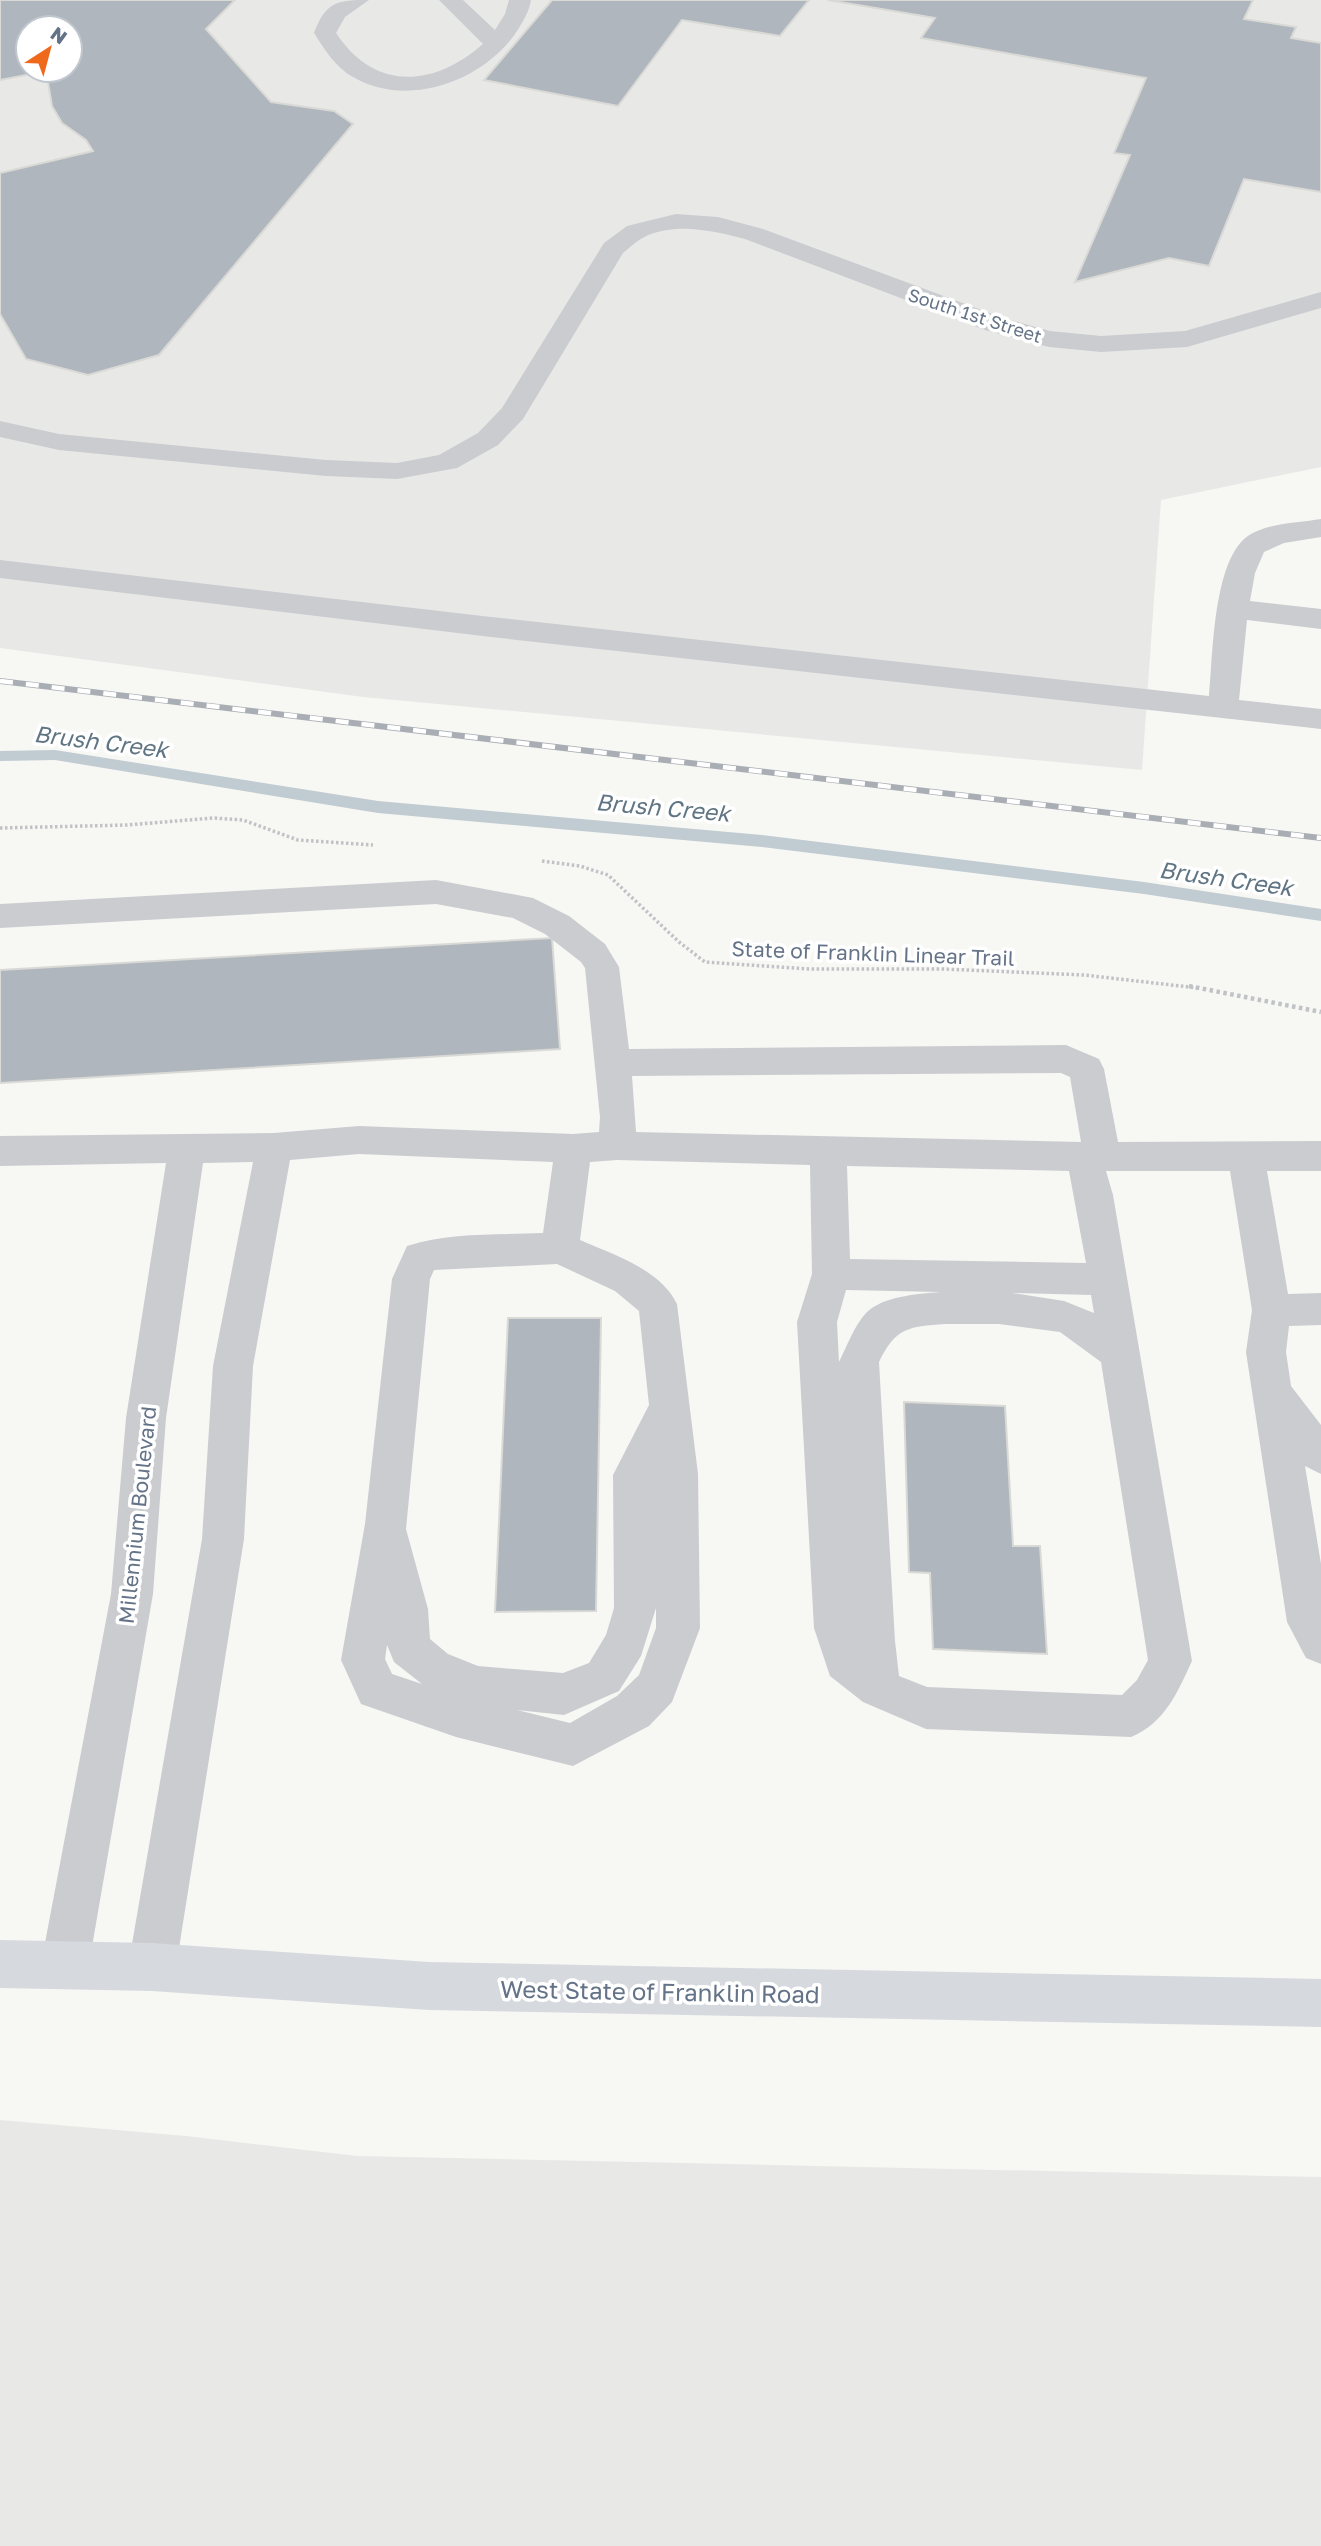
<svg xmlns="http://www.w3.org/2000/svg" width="1321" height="2546" viewBox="0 0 1321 2546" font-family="'Golos Text',sans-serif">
<rect width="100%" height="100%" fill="#f7f7f4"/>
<path fill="#e8e8e7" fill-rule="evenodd" d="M 0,0 L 1321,0 L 1321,467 L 1161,500 L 1142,770 L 363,697 L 0,648 ZM 28,28 L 70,28 L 70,70 L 28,70 Z
M 0,2120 L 186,2136 L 357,2156 L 1321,2177 L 1321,2546 L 0,2546 Z"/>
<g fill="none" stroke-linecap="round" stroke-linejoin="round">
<path fill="#c1cbd2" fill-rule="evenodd" d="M 55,750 L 378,801 L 762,835 L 1144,882 L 1321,909 L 1321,921 L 1144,894 L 762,847 L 378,813 L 55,760 L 0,761 L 0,751 Z"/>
</g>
<path fill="#b0b6bd" stroke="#d9d9d6" stroke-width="2" fill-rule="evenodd" d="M 0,0 L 235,0 L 206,29 L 271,102 L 334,111 L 353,124 L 159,355 L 88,375 L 26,359 L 0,314 L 0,173 L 93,151 L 86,140 L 62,123 L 52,106 L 48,82 L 41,72 L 0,80 ZM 28,28 L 70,28 L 70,70 L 28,70 Z
M 552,0 L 809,0 L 780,36 L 682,20 L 618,106 L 484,80 Z
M 828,0 L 1253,0 L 1244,19 L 1296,27 L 1291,38 L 1321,43 L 1321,192 L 1244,179 L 1209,266 L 1169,258 L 1075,282 L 1130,155 L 1114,153 L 1146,78 L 921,38 L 935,18 Z
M 552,938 L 560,1049 L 0,1083 L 0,970 Z
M 508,1318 L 601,1318 L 596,1611 L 495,1612 Z
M 904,1402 L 1005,1406 L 1013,1546 L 1040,1546 L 1047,1654 L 933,1649 L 930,1573 L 909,1572 Z"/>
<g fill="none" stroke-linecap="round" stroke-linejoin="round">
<path stroke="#c0c2c5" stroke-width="3.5" stroke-dasharray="2.5 2.5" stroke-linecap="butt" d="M 0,828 L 127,825 L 213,818 L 243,820 L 298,840 L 373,845
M 542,861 L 580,866 L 608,875 L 679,942 L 705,962 L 809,969 L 944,969 L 1084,975 L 1198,988"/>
<path stroke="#c0c2c5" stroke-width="4.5" stroke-dasharray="3.5 3.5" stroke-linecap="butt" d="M 1189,986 L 1321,1012"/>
<path fill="#caccd0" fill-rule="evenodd" d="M 369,0 L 345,17 L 336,33 C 375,92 434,87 483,44 L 439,0 L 463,0 L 495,30 L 505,14 L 509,0 L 531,0 C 529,13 522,23 515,34 C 482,81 408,109 353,77 C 336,68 324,49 314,33 C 326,1 338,0 369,0 Z
M 676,214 L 718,217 L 763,229 L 1003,318 L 1050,331 L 1101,336 L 1185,331 L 1321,292 L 1321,308 L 1187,347 L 1101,352 L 1049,347 L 985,330 L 745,239 C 714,231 677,222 646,236 C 638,240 630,247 623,253 L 523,419 L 498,445 L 457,468 L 397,479 L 326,476 L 59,450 L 0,437 L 0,421 L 59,434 L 326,460 L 397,463 L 439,455 L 478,433 L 502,408 L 604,243 L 627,226 Z
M 1321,519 L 1321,537 L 1284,543 L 1264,552 L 1255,573 L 1250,601 L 1321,609 L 1321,629 L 1247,620 L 1239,700 L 1321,709 L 1321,729 L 491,637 L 0,578 L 0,560 L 491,617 L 1209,696 C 1213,655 1213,570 1243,540 C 1261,523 1298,523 1321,519 Z
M 436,880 L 533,898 L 569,916 L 605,944 L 619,967 L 629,1049 L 1066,1045 L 1099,1059 L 1104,1069 L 1118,1142 L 1321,1141 L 1321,1171 L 1267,1171 L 1288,1294 L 1321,1293 L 1321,1325 L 1289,1326 L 1286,1352 L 1291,1386 L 1321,1425 L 1321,1474 L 1305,1466 L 1321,1564 L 1321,1664 L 1306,1658 L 1287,1622 L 1246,1352 L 1252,1310 L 1230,1171 L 1106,1171 L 1113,1195 L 1192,1661 C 1177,1693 1165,1723 1131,1737 L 926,1729 L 863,1702 L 830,1676 L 814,1628 L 797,1322 L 812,1274 L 810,1165 L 617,1160 L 590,1162 L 580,1240 C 614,1255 660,1269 677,1304 L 698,1474 L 700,1628 L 672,1702 L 649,1726 L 573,1766 L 456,1737 L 361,1704 L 341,1660 L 365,1524 L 392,1279 L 407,1246 C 450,1232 498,1235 543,1233 L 553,1162 L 359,1154 L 290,1160 L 253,1366 L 244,1539 L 176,1967 L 169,1984 L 152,1991 L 135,1984 L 128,1967 L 202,1539 L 213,1366 L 253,1162 L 203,1163 L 166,1418 L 153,1594 L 89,1964 L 82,1981 L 65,1988 L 48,1981 L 41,1964 L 111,1594 L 126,1418 L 166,1163 L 0,1166 L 0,1136 L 274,1133 L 359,1126 L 573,1134 L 599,1132 L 600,1117 L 585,968 L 581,962 L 545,934 L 513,918 L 436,904 L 0,928 L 0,904 ZM 1061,1073 L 1070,1077 L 1081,1142 L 636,1132 L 632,1076 ZM 847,1166 L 1069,1171 L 1086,1263 L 850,1259 ZM 557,1264 L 615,1291 L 639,1311 L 649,1405 L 613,1475 L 614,1608 L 606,1635 L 589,1663 L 563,1673 L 478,1666 L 448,1654 L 430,1639 L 428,1609 L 406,1529 L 430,1279 L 434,1270 ZM 846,1290 L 940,1292 C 917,1294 883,1296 866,1313 C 854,1326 847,1346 839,1362 L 837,1322 ZM 1012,1293 L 1091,1295 L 1094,1313 L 1064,1301 ZM 945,1324 L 999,1324 L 1060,1332 L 1101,1362 L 1148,1660 L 1137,1680 L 1122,1695 L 927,1687 L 899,1676 L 895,1641 L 879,1362 C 896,1327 908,1327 945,1324 ZM 656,1472 L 656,1628 L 639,1675 L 617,1696 L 570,1723 L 517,1710 L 564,1715 L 619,1691 L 641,1656 L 656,1608 ZM 387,1645 L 394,1662 L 422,1684 L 392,1674 L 385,1659 Z"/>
<path fill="#d6dadf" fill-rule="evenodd" d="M 0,1940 L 152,1943 L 429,1962 L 1321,1979 L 1321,2027 L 429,2010 L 152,1991 L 0,1988 Z"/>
<g stroke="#a9adb4" stroke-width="6">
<path id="rail" d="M 0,681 L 1321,838"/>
</g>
<use href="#rail" stroke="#fff" stroke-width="4.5" stroke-dasharray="13" stroke-linecap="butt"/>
</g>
<g text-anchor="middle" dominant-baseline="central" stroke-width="7" stroke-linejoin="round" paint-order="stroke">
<g font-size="18" fill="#647387" stroke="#fff">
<text transform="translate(975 315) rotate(18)">South 1st Street</text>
</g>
<g font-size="21" fill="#647387" stroke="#fff">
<text transform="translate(873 953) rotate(2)">State of Franklin Linear Trail</text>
<text transform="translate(137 1515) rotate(-84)">Millennium Boulevard</text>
</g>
<g font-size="23" font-style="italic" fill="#607583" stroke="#fff">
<text transform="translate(101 741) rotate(7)">Brush Creek</text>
<text transform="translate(663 807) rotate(5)">Brush Creek</text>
<text transform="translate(1226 878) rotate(8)">Brush Creek</text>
</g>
<g font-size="24" fill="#647387" stroke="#fff">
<text transform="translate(660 1991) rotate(1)">West State of Franklin Road</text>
</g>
</g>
<g transform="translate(49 49) rotate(36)"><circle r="33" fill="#ffffff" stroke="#c1c7cf" stroke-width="2"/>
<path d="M0-5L12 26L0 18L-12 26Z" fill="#ef691c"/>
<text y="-10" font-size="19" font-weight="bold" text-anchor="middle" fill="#647387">N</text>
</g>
</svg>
